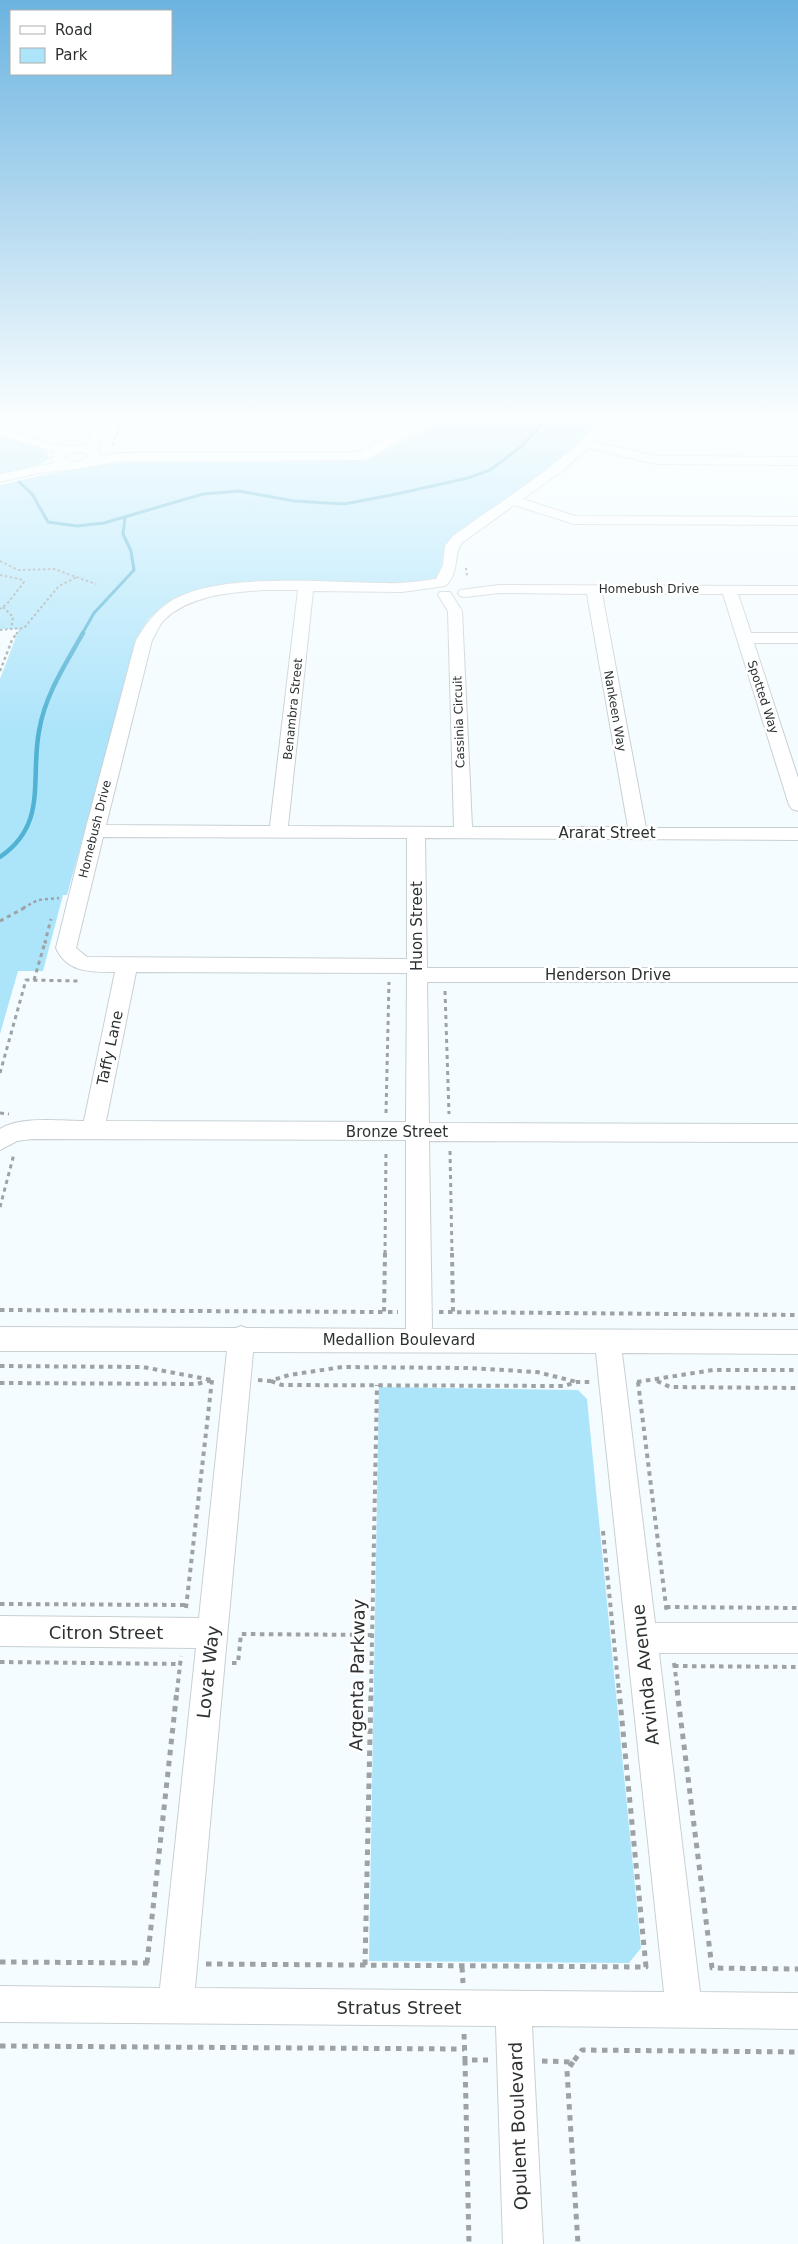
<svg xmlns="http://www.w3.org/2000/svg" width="798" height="2244" viewBox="0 0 798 2244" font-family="'DejaVu Sans',sans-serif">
<rect width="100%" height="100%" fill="#f4fcff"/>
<path fill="#ace4fa" d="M 444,417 L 603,417 L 566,457 L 451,538 C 441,549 443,565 439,579 L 414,584 L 251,583 L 163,607 L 149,618 L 138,635 L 67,895 L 63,895 L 43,971 L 18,971 L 0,1034 L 0,679 L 19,629 L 0,629 L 0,485 L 43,475 L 116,463 L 365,461 L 424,430 Z
M 0,435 C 16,441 41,441 50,458 L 39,465 L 0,476 Z
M 379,1387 L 578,1390 L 587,1399 L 641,1948 L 629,1963 L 369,1961 Z"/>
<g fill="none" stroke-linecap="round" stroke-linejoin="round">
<path stroke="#51b2d3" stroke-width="3" d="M 19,482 L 32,494 L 48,522 L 77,526 L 104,523 L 203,494 L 239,491 L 294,501 L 344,504 L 392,495 L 468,478 L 490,470 L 522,446 L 548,417
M 82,634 L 94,613 L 134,570 L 131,551 L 123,534 L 125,518"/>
<path stroke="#51b2d3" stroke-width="4.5" d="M 0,857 C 48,824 30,781 39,731 C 45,695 65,665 83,633"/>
<g stroke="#c9d0d3" stroke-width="2">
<path id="minor" d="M 96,417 L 108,417 L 98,450 L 101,456 L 120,453 L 359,452 L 424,417 L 440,417 L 371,457 L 359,460 L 120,461 L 77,469 L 39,473 L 0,482 L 0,474 L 54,463 L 51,459 L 55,452 L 0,435 L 0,427 L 47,443 L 68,446 L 87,445 ZM 82,452 L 89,455 C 83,463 72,463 64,458 L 71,453 Z
M 603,417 L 616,417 L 595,442 L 656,456 L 798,457 L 798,465 L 656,464 L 588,448 L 562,471 L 523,499 L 575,516 L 798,517 L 798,525 L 574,524 L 514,505 L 462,543 C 453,553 460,574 445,586 L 402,592 L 313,591 L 288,826 L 454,827 L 448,611 L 438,595 L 440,592 L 450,592 L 462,611 L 472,827 L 628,827 L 587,594 L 499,593 L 465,597 L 460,596 L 458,593 L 460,590 L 499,585 L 798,586 L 798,594 L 738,594 L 751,633 L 798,633 L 798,643 L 754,643 L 798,778 L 798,811 L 792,809 L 789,805 L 723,594 L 602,594 L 646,828 L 798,828 L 798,840 L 425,838 L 427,968 L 798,968 L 798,982 L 427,982 L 429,1123 L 798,1124 L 798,1142 L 429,1141 L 432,1329 L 798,1330 L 798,1354 L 622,1353 L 655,1623 L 798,1623 L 798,1653 L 659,1653 L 700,1992 L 798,1993 L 798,2029 L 532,2026 L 543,2244 L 503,2244 L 496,2026 L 0,2022 L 0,1986 L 160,1988 L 196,1648 L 0,1646 L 0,1616 L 199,1618 L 227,1351 L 0,1351 L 0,1327 L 236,1328 L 241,1326 L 246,1328 L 406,1329 L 406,1140 L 32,1139 L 17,1141 L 0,1150 L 0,1129 C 20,1116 60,1121 84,1121 L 115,972 C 92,972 67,973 56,948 L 85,831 L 136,640 C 146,624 155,611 171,601 C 220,571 329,583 387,583 C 403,584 420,581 436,579 L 443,565 L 445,546 L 452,537 C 504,498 561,467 603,417 ZM 263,590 L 298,590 L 270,826 L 106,825 L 152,640 C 156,634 159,625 164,620 C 190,595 229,593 263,590 ZM 103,837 L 407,838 L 407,959 L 87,957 L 76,948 ZM 136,972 L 407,973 L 406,1122 L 106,1121 ZM 253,1352 L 596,1353 L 664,1992 L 195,1988 Z"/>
</g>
<path stroke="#9da3a5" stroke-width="2" stroke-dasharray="2.5 2.5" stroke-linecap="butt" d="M 113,445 L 122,417
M 0,561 L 18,570 L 54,569 L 96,584
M 466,568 L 467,576
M 0,575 L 20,579 L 24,582 L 7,604 L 0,609
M 3,607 L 13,617 L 11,630
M 0,630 L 24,628 L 59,586 L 77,577
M 16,634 L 20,630"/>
<path stroke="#9da3a5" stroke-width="2.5" stroke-dasharray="3 3" stroke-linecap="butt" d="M 0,671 L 12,640 L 17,633
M 23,908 L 38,900 L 59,898"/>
<path stroke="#9da3a5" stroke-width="3" stroke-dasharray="4 4" stroke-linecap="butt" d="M 0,921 L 26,907
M 47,942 L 45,942 L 51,919
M 34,980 L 45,942
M 445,991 L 449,1114
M 0,1073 L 26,980 L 80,981
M 0,1113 L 9,1114
M 386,1113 L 389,982
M 450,1151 L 452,1254
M 0,1207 L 14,1154
M 385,1254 L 386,1150"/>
<path stroke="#9da3a5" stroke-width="4" stroke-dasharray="4.5 4.5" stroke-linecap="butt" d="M 385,1253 L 384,1312 L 398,1312
M 452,1253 L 453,1312
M 0,1310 L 384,1312
M 439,1312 L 798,1315
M 0,1366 L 143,1367 L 212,1380
M 258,1380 L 270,1381 L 289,1375 L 342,1367 L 467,1368 L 537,1372 L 577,1382
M 271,1381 L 282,1385 L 564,1386 L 577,1382 L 591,1382
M 657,1381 L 670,1387 L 798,1388
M 637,1382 L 713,1370 L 798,1370
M 638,1382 L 667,1614
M 0,1383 L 197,1384 L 211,1380
M 603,1531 L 619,1692
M 0,1604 L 187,1605
M 666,1607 L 798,1608
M 186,1608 L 212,1380
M 0,1662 L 181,1664
M 232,1663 L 238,1663 L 241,1634 L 372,1635
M 674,1663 L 678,1692
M 674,1666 L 798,1667
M 177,1692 L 181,1656
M 371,1692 L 377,1385"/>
<path stroke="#9da3a5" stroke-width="5" stroke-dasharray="5.5 5.5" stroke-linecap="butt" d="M 677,1690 L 712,1968 L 798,1969
M 0,1962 L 154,1963
M 147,1963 L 177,1690
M 206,1964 L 646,1967 L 619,1690
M 365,1965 L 371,1690
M 462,1967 L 463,1983
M 464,2034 L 465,2060 L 488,2060
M 0,2046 L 464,2049
M 465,2060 L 469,2244
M 542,2061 L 573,2062 L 582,2050 L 798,2052
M 573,2062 L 567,2071 L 578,2244"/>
<use href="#minor" fill="#fff" fill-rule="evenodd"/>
</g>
<linearGradient id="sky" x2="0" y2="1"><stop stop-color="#6bb3e0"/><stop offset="0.57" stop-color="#fafeff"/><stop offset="1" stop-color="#fafeff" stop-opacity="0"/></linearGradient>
<rect width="798" height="732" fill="url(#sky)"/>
<g text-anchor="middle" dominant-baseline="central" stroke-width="5" stroke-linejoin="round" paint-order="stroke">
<g font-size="12" fill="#2e3132" stroke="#fff">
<text x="649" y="589">Homebush Drive</text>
<text transform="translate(763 697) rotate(72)">Spotted Way</text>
<text transform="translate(293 709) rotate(-84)">Benambra Street</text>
<text transform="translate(615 711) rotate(80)">Nankeen Way</text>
<text transform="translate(459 722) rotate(-92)">Cassinia Circuit</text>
<text transform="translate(95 829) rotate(-76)">Homebush Drive</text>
</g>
<g font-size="15" fill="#2e3132" stroke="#fff">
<text x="607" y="833">Ararat Street</text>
<text transform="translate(417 926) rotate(-90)">Huon Street</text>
<text x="608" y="975">Henderson Drive</text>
<text transform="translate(110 1048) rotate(-78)">Taffy Lane</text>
<text x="397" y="1132">Bronze Street</text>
<text x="399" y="1340">Medallion Boulevard</text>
</g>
<g font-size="18" fill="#2e3132" stroke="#fff">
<text x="106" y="1632">Citron Street</text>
<text transform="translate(208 1672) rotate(-84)">Lovat Way</text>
<text transform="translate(357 1675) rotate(-89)">Argenta Parkway</text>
<text transform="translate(645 1675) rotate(-96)">Arvinda Avenue</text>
<text x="399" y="2007">Stratus Street</text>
<text transform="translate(518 2126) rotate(-92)">Opulent Boulevard</text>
</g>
</g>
<rect x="10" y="10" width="162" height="65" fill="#ffffff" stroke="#abadad"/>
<rect x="20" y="26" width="25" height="8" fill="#ffffff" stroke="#abadad"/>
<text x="55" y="35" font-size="15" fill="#2e3132">Road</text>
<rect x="20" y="48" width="25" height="15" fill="#ace4fa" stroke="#abadad"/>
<text x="55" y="60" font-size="15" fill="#2e3132">Park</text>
</svg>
